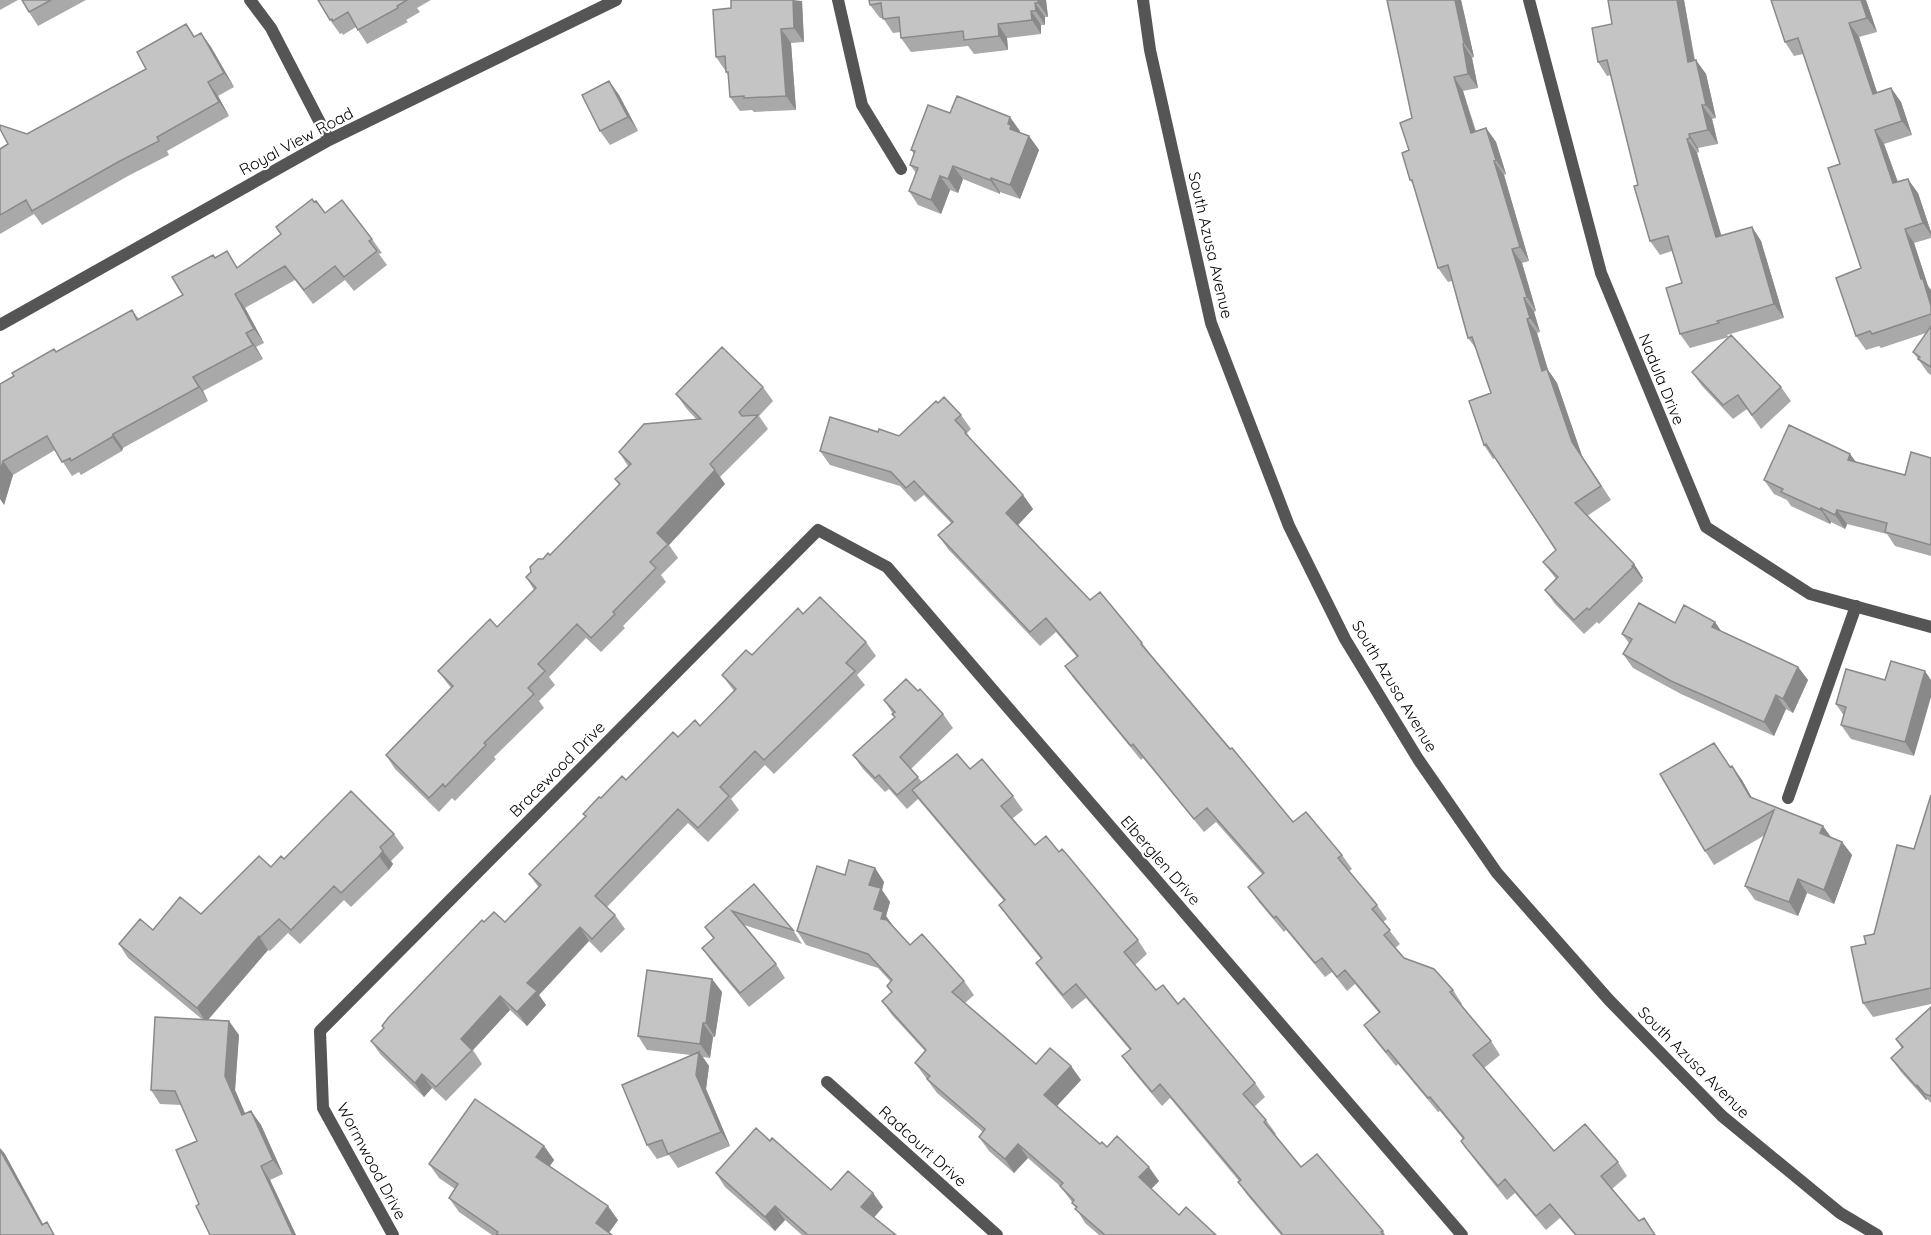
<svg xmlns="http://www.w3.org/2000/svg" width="1931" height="1235" viewBox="0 0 1931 1235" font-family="Quicksand,sans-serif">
<rect width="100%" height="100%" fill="#fff"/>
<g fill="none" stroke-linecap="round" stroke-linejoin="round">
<path stroke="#555" stroke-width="12" d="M 838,0 L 862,105 L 901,169
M 1788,798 L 1856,606"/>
<path stroke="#555" stroke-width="12" d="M 250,0 L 271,28 L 329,140
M 1529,0 L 1601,273 L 1706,527 L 1810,594 L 1931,627
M 0,325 L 329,140 L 616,0
M 827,1082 L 997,1235
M 393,1235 L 323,1108 L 320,1031 L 818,530 L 887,567 L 1462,1235"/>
<path stroke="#555" stroke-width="12" d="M 1143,0 L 1150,50 L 1211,323 L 1289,526 L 1345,639 L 1418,759 L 1497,873 L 1609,1000 L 1722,1116 L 1840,1213 L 1877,1235"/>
</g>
<path fill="#a9a9a9" d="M 0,0 L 18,0 L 0,10 Z
M 22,0 L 86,0 L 38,26 L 29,12 Z
M 318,0 L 431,0 L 417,8 L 420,12 L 406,20 L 408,22 L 367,44 L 356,27 L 343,35 L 342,33 L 340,34 L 330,20 Z
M 731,0 L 802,1 L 804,42 L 791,43 L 796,110 L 754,112 L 752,110 L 740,111 L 730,97 L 729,76 L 716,57 L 731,8 Z
M 869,0 L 1046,0 L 1048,17 L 1045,17 L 1045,25 L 1041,25 L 1041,34 L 1007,38 L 1008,50 L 974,54 L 968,46 L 911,52 L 901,38 L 901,32 L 893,33 L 883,18 L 880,18 L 870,5 Z
M 1387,0 L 1463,0 L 1461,0 L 1474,57 L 1472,58 L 1478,88 L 1463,91 L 1476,131 L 1486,128 L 1496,142 L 1506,174 L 1504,175 L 1529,261 L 1522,263 L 1536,311 L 1534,312 L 1540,332 L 1537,333 L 1548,370 L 1557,383 L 1582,456 L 1611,500 L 1587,516 L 1634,564 L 1643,578 L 1642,579 L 1643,581 L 1599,624 L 1597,622 L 1584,634 L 1555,604 L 1545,590 L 1556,579 L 1543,562 L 1556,550 L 1496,458 L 1493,459 L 1484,445 L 1491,393 L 1477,350 L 1468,338 L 1452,281 L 1448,282 L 1438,268 L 1414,186 L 1410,180 L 1409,150 L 1412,118 Z
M 1608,0 L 1684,0 L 1695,60 L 1706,74 L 1716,118 L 1712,119 L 1718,144 L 1698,148 L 1699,152 L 1697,153 L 1721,236 L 1752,227 L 1761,241 L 1784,318 L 1727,335 L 1729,337 L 1690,348 L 1680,334 L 1682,283 L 1672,251 L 1660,255 L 1650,241 L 1638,185 L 1611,75 L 1607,76 L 1598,62 L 1612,24 Z
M 1771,0 L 1866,0 L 1877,32 L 1859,37 L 1877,92 L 1891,88 L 1901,102 L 1912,135 L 1884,144 L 1898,182 L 1918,193 L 1931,232 L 1931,238 L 1914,243 L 1928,286 L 1931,290 L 1931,375 L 1928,373 L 1913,352 L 1926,333 L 1881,348 L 1879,346 L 1866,350 L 1856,336 L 1861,268 L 1840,164 L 1803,54 L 1794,56 L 1785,42 Z
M 186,24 L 195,37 L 201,33 L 211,47 L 234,87 L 218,96 L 229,116 L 167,151 L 169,155 L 128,176 L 42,225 L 34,214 L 0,234 L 0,149 L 146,69 Z
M 609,81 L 619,95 L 638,131 L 610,145 L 600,131 Z
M 950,113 L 1020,131 L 1020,133 L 1029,136 L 1039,150 L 1020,199 L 1000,192 L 1000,194 L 963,179 L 958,193 L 950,190 L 941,214 L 918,205 L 909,191 L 916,173 L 910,165 L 914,154 L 911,150 Z
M 325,213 L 372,239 L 382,253 L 379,254 L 387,265 L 354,291 L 345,280 L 313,304 L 295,280 L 245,308 L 264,343 L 256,347 L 263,359 L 203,391 L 208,401 L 123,448 L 122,451 L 81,475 L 79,472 L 72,476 L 55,450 L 13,475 L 4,505 L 0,384 L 56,352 L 132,310 L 139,319 L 183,295 L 215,258 L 238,267 Z
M 1692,372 L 1781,387 L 1791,401 L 1761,429 L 1747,409 L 1733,419 L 1702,386 Z
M 763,387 L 773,401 L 759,416 L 768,429 L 720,477 L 725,484 L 669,545 L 678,558 L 661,575 L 666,582 L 623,626 L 625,628 L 601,652 L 586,638 L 549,677 L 555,685 L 539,701 L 544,708 L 494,757 L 496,759 L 455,801 L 452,798 L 439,812 L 395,769 L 386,755 L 451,688 L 438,671 L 497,627 L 534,590 L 526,577 L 543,559 L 550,555 L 619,485 L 615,479 L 628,466 L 619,452 L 697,420 L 686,408 L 676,394 Z
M 938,403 L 961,415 L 971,429 L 967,433 L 972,441 L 1023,495 L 1033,509 L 1018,525 L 1090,600 L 1142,643 L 1152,656 L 1293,822 L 1342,855 L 1352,869 L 1349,871 L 1377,905 L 1387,919 L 1383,922 L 1400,944 L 1395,948 L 1404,958 L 1453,990 L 1462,1004 L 1461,1005 L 1491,1041 L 1500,1055 L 1484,1068 L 1554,1151 L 1618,1162 L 1627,1176 L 1612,1189 L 1639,1221 L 1644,1218 L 1655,1235 L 1575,1235 L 1560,1218 L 1546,1230 L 1515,1193 L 1507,1200 L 1477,1163 L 1461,1141 L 1463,1139 L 1440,1111 L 1438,1112 L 1398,1064 L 1396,1066 L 1374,1039 L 1364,1025 L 1379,1013 L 1355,984 L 1347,991 L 1332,972 L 1325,977 L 1286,930 L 1284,932 L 1258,901 L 1248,887 L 1262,874 L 1216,822 L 1204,832 L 1143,758 L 1141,760 L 1075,680 L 1065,666 L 1077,657 L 1056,632 L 1040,646 L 948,549 L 938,535 L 951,523 L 924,495 L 915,502 L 900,486 L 830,465 L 820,451 L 878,432 L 899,436 Z
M 1850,454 L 1856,462 L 1905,475 L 1931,458 L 1931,556 L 1895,546 L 1887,534 L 1847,524 L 1845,529 L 1831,522 L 1830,524 L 1791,506 L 1787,500 L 1774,494 L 1764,480 Z
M 803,614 L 866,642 L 876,656 L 857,675 L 865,685 L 774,774 L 765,765 L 731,799 L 739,810 L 708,842 L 688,823 L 607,907 L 615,915 L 625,929 L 601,953 L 589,941 L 539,995 L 546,1005 L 527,1026 L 510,1010 L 473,1050 L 482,1064 L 446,1101 L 432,1088 L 424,1097 L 381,1055 L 371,1041 L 384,1028 L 382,1026 L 484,922 L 505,922 L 539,888 L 529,874 L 586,817 L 583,814 L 601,798 L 626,780 L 678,737 L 700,726 L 734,691 L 722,675 L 752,655 Z
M 1715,622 L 1722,632 L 1798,667 L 1808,680 L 1793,713 L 1786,709 L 1774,736 L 1681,694 L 1633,668 L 1623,654 L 1629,643 L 1622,634 L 1675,623 Z
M 1885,680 L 1914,756 L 1851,739 L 1841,725 L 1844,716 L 1836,704 Z
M 918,691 L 943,714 L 953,728 L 911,769 L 922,782 L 970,769 L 1013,796 L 1023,810 L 1012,819 L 1035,845 L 1059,852 L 1138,940 L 1147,954 L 1135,965 L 1156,990 L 1178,1004 L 1255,1083 L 1265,1097 L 1254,1107 L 1266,1120 L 1276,1134 L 1275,1135 L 1301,1167 L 1383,1231 L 1385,1235 L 1281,1235 L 1248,1196 L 1238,1182 L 1239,1181 L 1170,1098 L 1162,1106 L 1132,1070 L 1122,1056 L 1130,1050 L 1086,998 L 1072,1009 L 1046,977 L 1036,963 L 1041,959 L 1009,919 L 999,905 L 1004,901 L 918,799 L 907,809 L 889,789 L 885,792 L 863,769 L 853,755 L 895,717 L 884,700 Z
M 1724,757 L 1730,767 L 1742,780 L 1752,798 L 1823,826 L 1831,837 L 1842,842 L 1852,855 L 1834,904 L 1807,893 L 1798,916 L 1755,900 L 1745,886 L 1765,835 L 1714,865 L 1705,851 Z
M 1931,795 L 1931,1004 L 1873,1017 L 1863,1003 L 1866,944 L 1874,934 L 1914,849 Z
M 394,834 L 404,848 L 391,861 L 393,864 L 389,870 L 351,907 L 344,900 L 300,944 L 288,933 L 270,951 L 268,950 L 208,1020 L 239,1035 L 235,1090 L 245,1114 L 251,1111 L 261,1125 L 283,1174 L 270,1180 L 296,1235 L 210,1235 L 199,1204 L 197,1141 L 181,1105 L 160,1104 L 151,1090 L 203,1020 L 128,958 L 119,944 L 153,930 L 201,914 L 284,859 Z
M 875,868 L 884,882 L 882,890 L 890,902 L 886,916 L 893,926 L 910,945 L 964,981 L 974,995 L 965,1003 L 1036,1064 L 1071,1066 L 1081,1080 L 1057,1106 L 1100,1144 L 1107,1147 L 1159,1181 L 1151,1189 L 1179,1215 L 1216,1235 L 1099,1235 L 1085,1223 L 1072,1202 L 1060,1186 L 1028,1158 L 1014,1173 L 989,1151 L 979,1137 L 983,1132 L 937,1093 L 915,1063 L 925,1051 L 892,1015 L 882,1001 L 892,993 L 887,986 L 891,982 L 878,968 L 806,945 L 797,931 L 845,875 Z
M 754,884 L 793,930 L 802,944 L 744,925 L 776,964 L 785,978 L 749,1007 L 712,962 L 702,948 L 714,939 L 705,927 Z
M 712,979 L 722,992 L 715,1037 L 713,1037 L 710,1058 L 703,1057 L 709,1066 L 706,1089 L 730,1146 L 678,1168 L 669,1155 L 657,1159 L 647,1145 L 691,1055 L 647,1050 L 638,1036 Z
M 1931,1007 L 1931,1103 L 1927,1099 L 1926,1100 L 1901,1072 L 1891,1058 L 1902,1049 L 1896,1039 Z
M 770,1141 L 831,1190 L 883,1207 L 874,1217 L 896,1235 L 802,1235 L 785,1220 L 775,1231 L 725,1187 L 716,1173 Z
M 544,1146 L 554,1160 L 550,1166 L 618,1220 L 609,1233 L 612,1235 L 492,1235 L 459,1212 L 449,1198 L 455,1189 L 439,1178 L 429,1164 Z"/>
<path fill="#898989" d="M 793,0 L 802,1 L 804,42 L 794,28 Z
M 1038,0 L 1046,0 L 1048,17 L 1038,3 Z
M 1455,0 L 1461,0 L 1474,57 L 1464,43 Z
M 1677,0 L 1684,0 L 1697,76 L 1688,62 Z
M 1861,0 L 1866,0 L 1877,32 L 1867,18 Z
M 1035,3 L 1045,17 L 1045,25 L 1036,11 Z
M 1031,11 L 1041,25 L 1041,34 L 1032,20 Z
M 1849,23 L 1859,37 L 1882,108 L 1873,94 Z
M 998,24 L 1007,38 L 1008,50 L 999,36 Z
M 781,29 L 791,43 L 796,110 L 786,96 Z
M 201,33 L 211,47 L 234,87 L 224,73 Z
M 1463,44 L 1472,58 L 1478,88 L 1468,74 Z
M 1696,60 L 1706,74 L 1716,118 L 1706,105 Z
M 1454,77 L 1463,91 L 1480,147 L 1471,133 Z
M 609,81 L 619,95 L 638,131 L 628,117 Z
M 208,82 L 218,96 L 229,116 L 219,102 Z
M 1891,88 L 1901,102 L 1912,135 L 1902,121 Z
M 1702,105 L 1712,119 L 1718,144 L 1708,130 Z
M 1010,117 L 1020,131 L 1019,136 L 1010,129 L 1008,124 Z
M 1486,128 L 1496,142 L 1506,174 L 1496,160 Z
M 1875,130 L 1884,144 L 1903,197 L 1893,183 Z
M 1689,134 L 1698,148 L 1699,152 L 1690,138 Z
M 1029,136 L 1039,150 L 1020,199 L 1010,185 Z
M 1687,139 L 1697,153 L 1726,251 L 1716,237 Z
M 1494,161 L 1504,175 L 1529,261 L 1520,247 Z
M 953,166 L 963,179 L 958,193 L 948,179 Z
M 940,176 L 950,190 L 941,214 L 931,200 Z
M 991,178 L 1000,192 L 1000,194 L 990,180 Z
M 1908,179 L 1918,193 L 1931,232 L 1931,235 L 1923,223 Z
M 1752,227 L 1761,241 L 1784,318 L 1774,304 Z
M 1905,229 L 1914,243 L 1928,286 L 1931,290 L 1931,306 L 1921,279 Z
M 1512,249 L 1522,263 L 1536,311 L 1527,297 Z
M 235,294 L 245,308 L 264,343 L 254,329 Z
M 1524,298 L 1534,312 L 1540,332 L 1530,318 Z
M 1527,319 L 1537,333 L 1548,370 L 1557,383 L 1582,456 L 1611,500 L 1572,442 L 1542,371 Z
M 246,333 L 256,347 L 263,359 L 253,345 Z
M 193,377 L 203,391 L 208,401 L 199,387 Z
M 113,434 L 123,448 L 122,451 L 112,437 Z
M 1850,454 L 1860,468 L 1848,460 Z
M 3,461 L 13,475 L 4,505 L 0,499 L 0,472 Z
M 715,470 L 725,484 L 669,545 L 657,533 Z
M 1023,495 L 1033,509 L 1016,527 L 1006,513 Z
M 1821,508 L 1831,522 L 1830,524 L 1821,510 Z
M 1837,510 L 1847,524 L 1845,529 L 1835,515 Z
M 1634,564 L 1643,578 L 1642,579 L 1632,566 Z
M 1715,622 L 1724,636 L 1712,627 Z
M 1798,667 L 1808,680 L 1793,713 L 1783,699 Z
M 1925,671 L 1931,680 L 1931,697 L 1914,756 L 1905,742 Z
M 1776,695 L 1786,709 L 1774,736 L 1764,722 Z
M 1732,766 L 1742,780 L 1759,811 L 1750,797 Z
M 1823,826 L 1832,839 L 1820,833 Z
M 1842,842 L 1852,855 L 1834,904 L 1824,890 Z
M 383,851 L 393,864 L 389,870 L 379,856 Z
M 875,868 L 884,882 L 882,890 L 890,902 L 886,916 L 893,926 L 891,933 L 874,909 L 869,885 Z
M 1798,879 L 1807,893 L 1798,916 L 1789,902 Z
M 580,927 L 589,941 L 539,995 L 546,1005 L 527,1026 L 517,1012 L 527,983 Z
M 259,936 L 268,950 L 206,1022 L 197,1008 Z
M 712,979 L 722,992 L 715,1037 L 706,1023 Z
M 500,996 L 510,1010 L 473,1050 L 461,1039 Z
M 229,1021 L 239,1035 L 235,1090 L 252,1129 L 242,1115 L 225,1076 Z
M 703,1023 L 713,1037 L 710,1058 L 700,1044 Z
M 699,1052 L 709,1066 L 706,1089 L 730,1146 L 721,1132 L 696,1075 Z
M 1071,1066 L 1081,1080 L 1054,1109 L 1044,1095 Z
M 422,1074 L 432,1088 L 424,1097 L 415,1083 Z
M 1917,1085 L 1927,1099 L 1926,1100 L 1916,1086 Z
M 251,1111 L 261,1125 L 283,1174 L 273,1160 Z
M 1018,1144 L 1028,1158 L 1014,1173 L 1005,1159 Z
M 544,1146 L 554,1160 L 546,1171 L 536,1157 Z
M 0,1148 L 5,1154 L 49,1235 L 42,1225 L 0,1150 Z
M 261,1166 L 270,1180 L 296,1235 L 293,1235 Z
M 1149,1167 L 1159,1181 L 1149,1191 L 1139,1177 Z
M 873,1193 L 883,1207 L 871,1221 L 861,1207 Z
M 608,1206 L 618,1220 L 607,1235 L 596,1223 Z
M 775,1206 L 785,1220 L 775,1231 L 765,1217 Z"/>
<path fill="#c4c4c4" stroke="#898989" stroke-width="1.5" d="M 22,0 L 51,0 L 29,12 Z
M 318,0 L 407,0 L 397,6 L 398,8 L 358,30 L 348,12 L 333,21 L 332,19 L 330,20 Z
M 731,0 L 793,0 L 794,28 L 781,29 L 786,96 L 744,98 L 744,96 L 730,97 L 728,72 L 726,72 L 725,56 L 716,57 L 713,10 L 731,8 Z
M 869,0 L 1038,0 L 1038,3 L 1035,3 L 1036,11 L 1031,11 L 1032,20 L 998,24 L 999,36 L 964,40 L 963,31 L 901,38 L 899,17 L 883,19 L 881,3 L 870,5 Z
M 1387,0 L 1455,0 L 1464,43 L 1463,44 L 1468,74 L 1454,77 L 1471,133 L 1486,128 L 1496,160 L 1494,161 L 1520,247 L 1512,249 L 1527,297 L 1524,298 L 1530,318 L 1527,319 L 1542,371 L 1547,369 L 1572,442 L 1601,486 L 1575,503 L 1634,564 L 1632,566 L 1633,567 L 1589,610 L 1587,608 L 1574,620 L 1545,590 L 1558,577 L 1543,562 L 1556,550 L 1486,444 L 1484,445 L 1469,401 L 1491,393 L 1472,337 L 1468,338 L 1448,265 L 1438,268 L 1412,180 L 1410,180 L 1402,153 L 1409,150 L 1400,123 L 1412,118 Z
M 1608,0 L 1677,0 L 1688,62 L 1696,60 L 1706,105 L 1702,105 L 1708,130 L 1689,134 L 1690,138 L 1687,139 L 1716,237 L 1752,227 L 1774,304 L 1717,321 L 1719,323 L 1680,334 L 1666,288 L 1682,283 L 1668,236 L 1650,241 L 1634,186 L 1638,185 L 1607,60 L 1598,62 L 1592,28 L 1612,24 Z
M 1771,0 L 1861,0 L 1867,18 L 1849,23 L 1873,94 L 1891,88 L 1902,121 L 1875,130 L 1893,183 L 1908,179 L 1923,223 L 1905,229 L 1921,279 L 1923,279 L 1931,306 L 1931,314 L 1872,334 L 1870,331 L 1856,336 L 1836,278 L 1861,268 L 1828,168 L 1840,164 L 1798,38 L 1785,42 Z
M 186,24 L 194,37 L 201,33 L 224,73 L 208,82 L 219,102 L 157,137 L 159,141 L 118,162 L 32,211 L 26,200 L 0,215 L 0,149 L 8,144 L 0,129 L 0,125 L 27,134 L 146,69 L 137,52 Z
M 609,81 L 628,117 L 600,131 L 582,95 Z
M 957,96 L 1010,117 L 1008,124 L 1011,125 L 1010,129 L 1029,136 L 1010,185 L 991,178 L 990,180 L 953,166 L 948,179 L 940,176 L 931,200 L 909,191 L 918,168 L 910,165 L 915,151 L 911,150 L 928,105 L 950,113 Z
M 312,199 L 314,202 L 316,201 L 325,213 L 342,200 L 372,239 L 369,241 L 377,251 L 344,277 L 335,266 L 304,290 L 285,266 L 235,294 L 254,329 L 246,333 L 253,345 L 193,377 L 199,387 L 113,434 L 112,437 L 71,461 L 70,458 L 62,462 L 47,436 L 3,461 L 0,472 L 0,384 L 14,376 L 12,373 L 54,349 L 56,352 L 132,310 L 137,320 L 183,295 L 172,277 L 213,255 L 215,258 L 227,251 L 237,268 L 281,234 L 276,227 Z
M 1931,326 L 1931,367 L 1918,359 L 1920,357 L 1913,352 Z
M 1731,335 L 1781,387 L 1752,415 L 1738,395 L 1723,405 L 1692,372 Z
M 722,347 L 763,387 L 739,412 L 742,416 L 758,415 L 710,464 L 715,470 L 657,533 L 668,544 L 650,562 L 656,568 L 613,612 L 615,614 L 591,638 L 577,624 L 538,664 L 545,671 L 528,688 L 534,694 L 484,743 L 486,745 L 445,787 L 443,784 L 429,798 L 386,755 L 453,686 L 438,671 L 490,619 L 497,627 L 536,588 L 526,577 L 531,572 L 530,567 L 538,559 L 543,559 L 548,553 L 550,555 L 620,484 L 615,479 L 631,464 L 619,452 L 644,424 L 701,419 L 676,394 Z
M 944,397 L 961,415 L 955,420 L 966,432 L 965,433 L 1023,495 L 1006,513 L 1090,600 L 1100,592 L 1142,643 L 1141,644 L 1230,749 L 1232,748 L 1293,822 L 1306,812 L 1342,855 L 1338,858 L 1377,905 L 1372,909 L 1390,930 L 1384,935 L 1404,958 L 1434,969 L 1453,990 L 1450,992 L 1491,1041 L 1473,1055 L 1554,1151 L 1585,1124 L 1618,1162 L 1601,1176 L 1639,1221 L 1644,1218 L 1655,1235 L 1576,1235 L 1550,1204 L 1536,1216 L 1505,1179 L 1498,1186 L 1467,1149 L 1461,1141 L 1464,1138 L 1430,1097 L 1428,1098 L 1388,1050 L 1386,1052 L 1364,1025 L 1380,1012 L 1345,970 L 1337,977 L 1322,958 L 1315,963 L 1276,916 L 1274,918 L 1248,887 L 1264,873 L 1207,808 L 1194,819 L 1133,744 L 1131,746 L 1065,666 L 1078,656 L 1046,618 L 1030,632 L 938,535 L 953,522 L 914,481 L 906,488 L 891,472 L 820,451 L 830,417 L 878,432 L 879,429 L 899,436 L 936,401 L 938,403 Z
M 1789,425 L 1850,454 L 1848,460 L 1905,475 L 1911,452 L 1931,458 L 1931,545 L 1885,532 L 1887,523 L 1837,510 L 1835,515 L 1821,508 L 1821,510 L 1781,492 L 1783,489 L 1764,480 Z
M 820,597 L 866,642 L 846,663 L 855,671 L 764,760 L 755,751 L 720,787 L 729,796 L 698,828 L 678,809 L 595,896 L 615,915 L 592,939 L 580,927 L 527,983 L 537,991 L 517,1012 L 500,996 L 461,1039 L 472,1050 L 436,1087 L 422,1074 L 415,1083 L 371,1041 L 384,1028 L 382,1026 L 388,1018 L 482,920 L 484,922 L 494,912 L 505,922 L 541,885 L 529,874 L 586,816 L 583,814 L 599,797 L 601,798 L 622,776 L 626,780 L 673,732 L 678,737 L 695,720 L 700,726 L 736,689 L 722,675 L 746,650 L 752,655 L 798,608 L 803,614 Z
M 1639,603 L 1675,623 L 1684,605 L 1715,622 L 1712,627 L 1798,667 L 1783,699 L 1776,695 L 1764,722 L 1671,681 L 1623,654 L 1632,639 L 1622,634 Z
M 1891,661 L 1925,671 L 1905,742 L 1841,725 L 1846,707 L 1836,704 L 1846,669 L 1885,680 Z
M 906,679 L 918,691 L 920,689 L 943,714 L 900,757 L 918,777 L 897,795 L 879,775 L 875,778 L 853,755 L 895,717 L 892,714 L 895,712 L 884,700 Z
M 1714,743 L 1730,767 L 1732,766 L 1750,797 L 1823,826 L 1820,833 L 1842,842 L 1824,890 L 1798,879 L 1789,902 L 1745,886 L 1774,810 L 1705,851 L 1660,774 Z
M 957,754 L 970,769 L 982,759 L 1013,796 L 1001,806 L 1035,845 L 1046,836 L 1059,852 L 1062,849 L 1069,857 L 1138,940 L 1124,952 L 1156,990 L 1163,985 L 1178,1004 L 1184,998 L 1255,1083 L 1243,1094 L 1266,1120 L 1264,1122 L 1301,1167 L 1317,1154 L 1383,1231 L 1381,1232 L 1384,1235 L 1283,1235 L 1238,1182 L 1241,1180 L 1160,1084 L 1152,1092 L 1122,1056 L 1131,1049 L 1076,984 L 1063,995 L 1036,963 L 1042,958 L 999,905 L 1005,900 L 912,790 Z
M 351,791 L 394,834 L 380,847 L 383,851 L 379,856 L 341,893 L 334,886 L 291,930 L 279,919 L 260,937 L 259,936 L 197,1008 L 119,944 L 140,919 L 153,930 L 180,897 L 201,914 L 259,856 L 271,867 L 281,856 L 284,859 Z
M 1931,795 L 1931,988 L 1863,1003 L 1851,947 L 1866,944 L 1864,936 L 1874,934 L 1897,845 L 1914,849 Z
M 849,860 L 875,868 L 869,885 L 881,888 L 874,909 L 883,912 L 881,919 L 887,920 L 910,945 L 922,934 L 964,981 L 952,992 L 1036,1064 L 1050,1048 L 1071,1066 L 1044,1095 L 1100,1144 L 1102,1142 L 1107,1147 L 1117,1136 L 1149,1167 L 1139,1177 L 1179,1215 L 1186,1207 L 1216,1235 L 1105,1235 L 1075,1209 L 1077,1207 L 1072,1203 L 1074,1200 L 1060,1186 L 1063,1183 L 1018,1144 L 1005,1159 L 979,1137 L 985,1129 L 927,1079 L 930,1076 L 915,1063 L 926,1050 L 882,1001 L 892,992 L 887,986 L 892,980 L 868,954 L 797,931 L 817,866 L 845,875 Z
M 754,884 L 793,930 L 732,911 L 776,964 L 740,993 L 702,948 L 714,938 L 705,927 Z
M 647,970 L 712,979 L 706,1023 L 703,1023 L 700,1044 L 638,1036 Z
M 1931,1007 L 1931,1096 L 1925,1094 L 1917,1085 L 1916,1086 L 1891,1058 L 1903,1047 L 1896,1039 Z
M 155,1017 L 229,1021 L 225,1076 L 242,1115 L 251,1111 L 273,1160 L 261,1166 L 293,1235 L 210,1235 L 196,1206 L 199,1204 L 176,1150 L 197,1141 L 175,1091 L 151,1090 Z
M 699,1052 L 696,1075 L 721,1132 L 668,1154 L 662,1140 L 647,1145 L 622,1085 Z
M 475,1099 L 544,1146 L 536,1157 L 608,1206 L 596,1223 L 612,1235 L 496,1235 L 498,1232 L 449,1198 L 458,1184 L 429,1164 Z
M 756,1128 L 770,1141 L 772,1138 L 831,1190 L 848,1171 L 873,1193 L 861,1207 L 896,1235 L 808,1235 L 775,1206 L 765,1217 L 716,1173 Z
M 0,1150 L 42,1225 L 47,1222 L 54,1235 L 0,1235 Z"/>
<g text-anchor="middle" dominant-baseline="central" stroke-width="4.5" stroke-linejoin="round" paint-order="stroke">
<g font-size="16" fill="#000" stroke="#fff">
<text transform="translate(296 141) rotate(-28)">Royal View Road</text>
<text transform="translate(1211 245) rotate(77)">South Azusa Avenue</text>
<text transform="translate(1662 379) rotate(68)">Nadula Drive</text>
<text transform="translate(1395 686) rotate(59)">South Azusa Avenue</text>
<text transform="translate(557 769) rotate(-45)">Bracewood Drive</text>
<text transform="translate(1161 860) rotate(49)">Elberglen Drive</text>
<text transform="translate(1694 1062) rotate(45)">South Azusa Avenue</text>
<text transform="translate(923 1146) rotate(42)">Radcourt Drive</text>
<text transform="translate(372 1161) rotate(62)">Wormwood Drive</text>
</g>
</g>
</svg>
